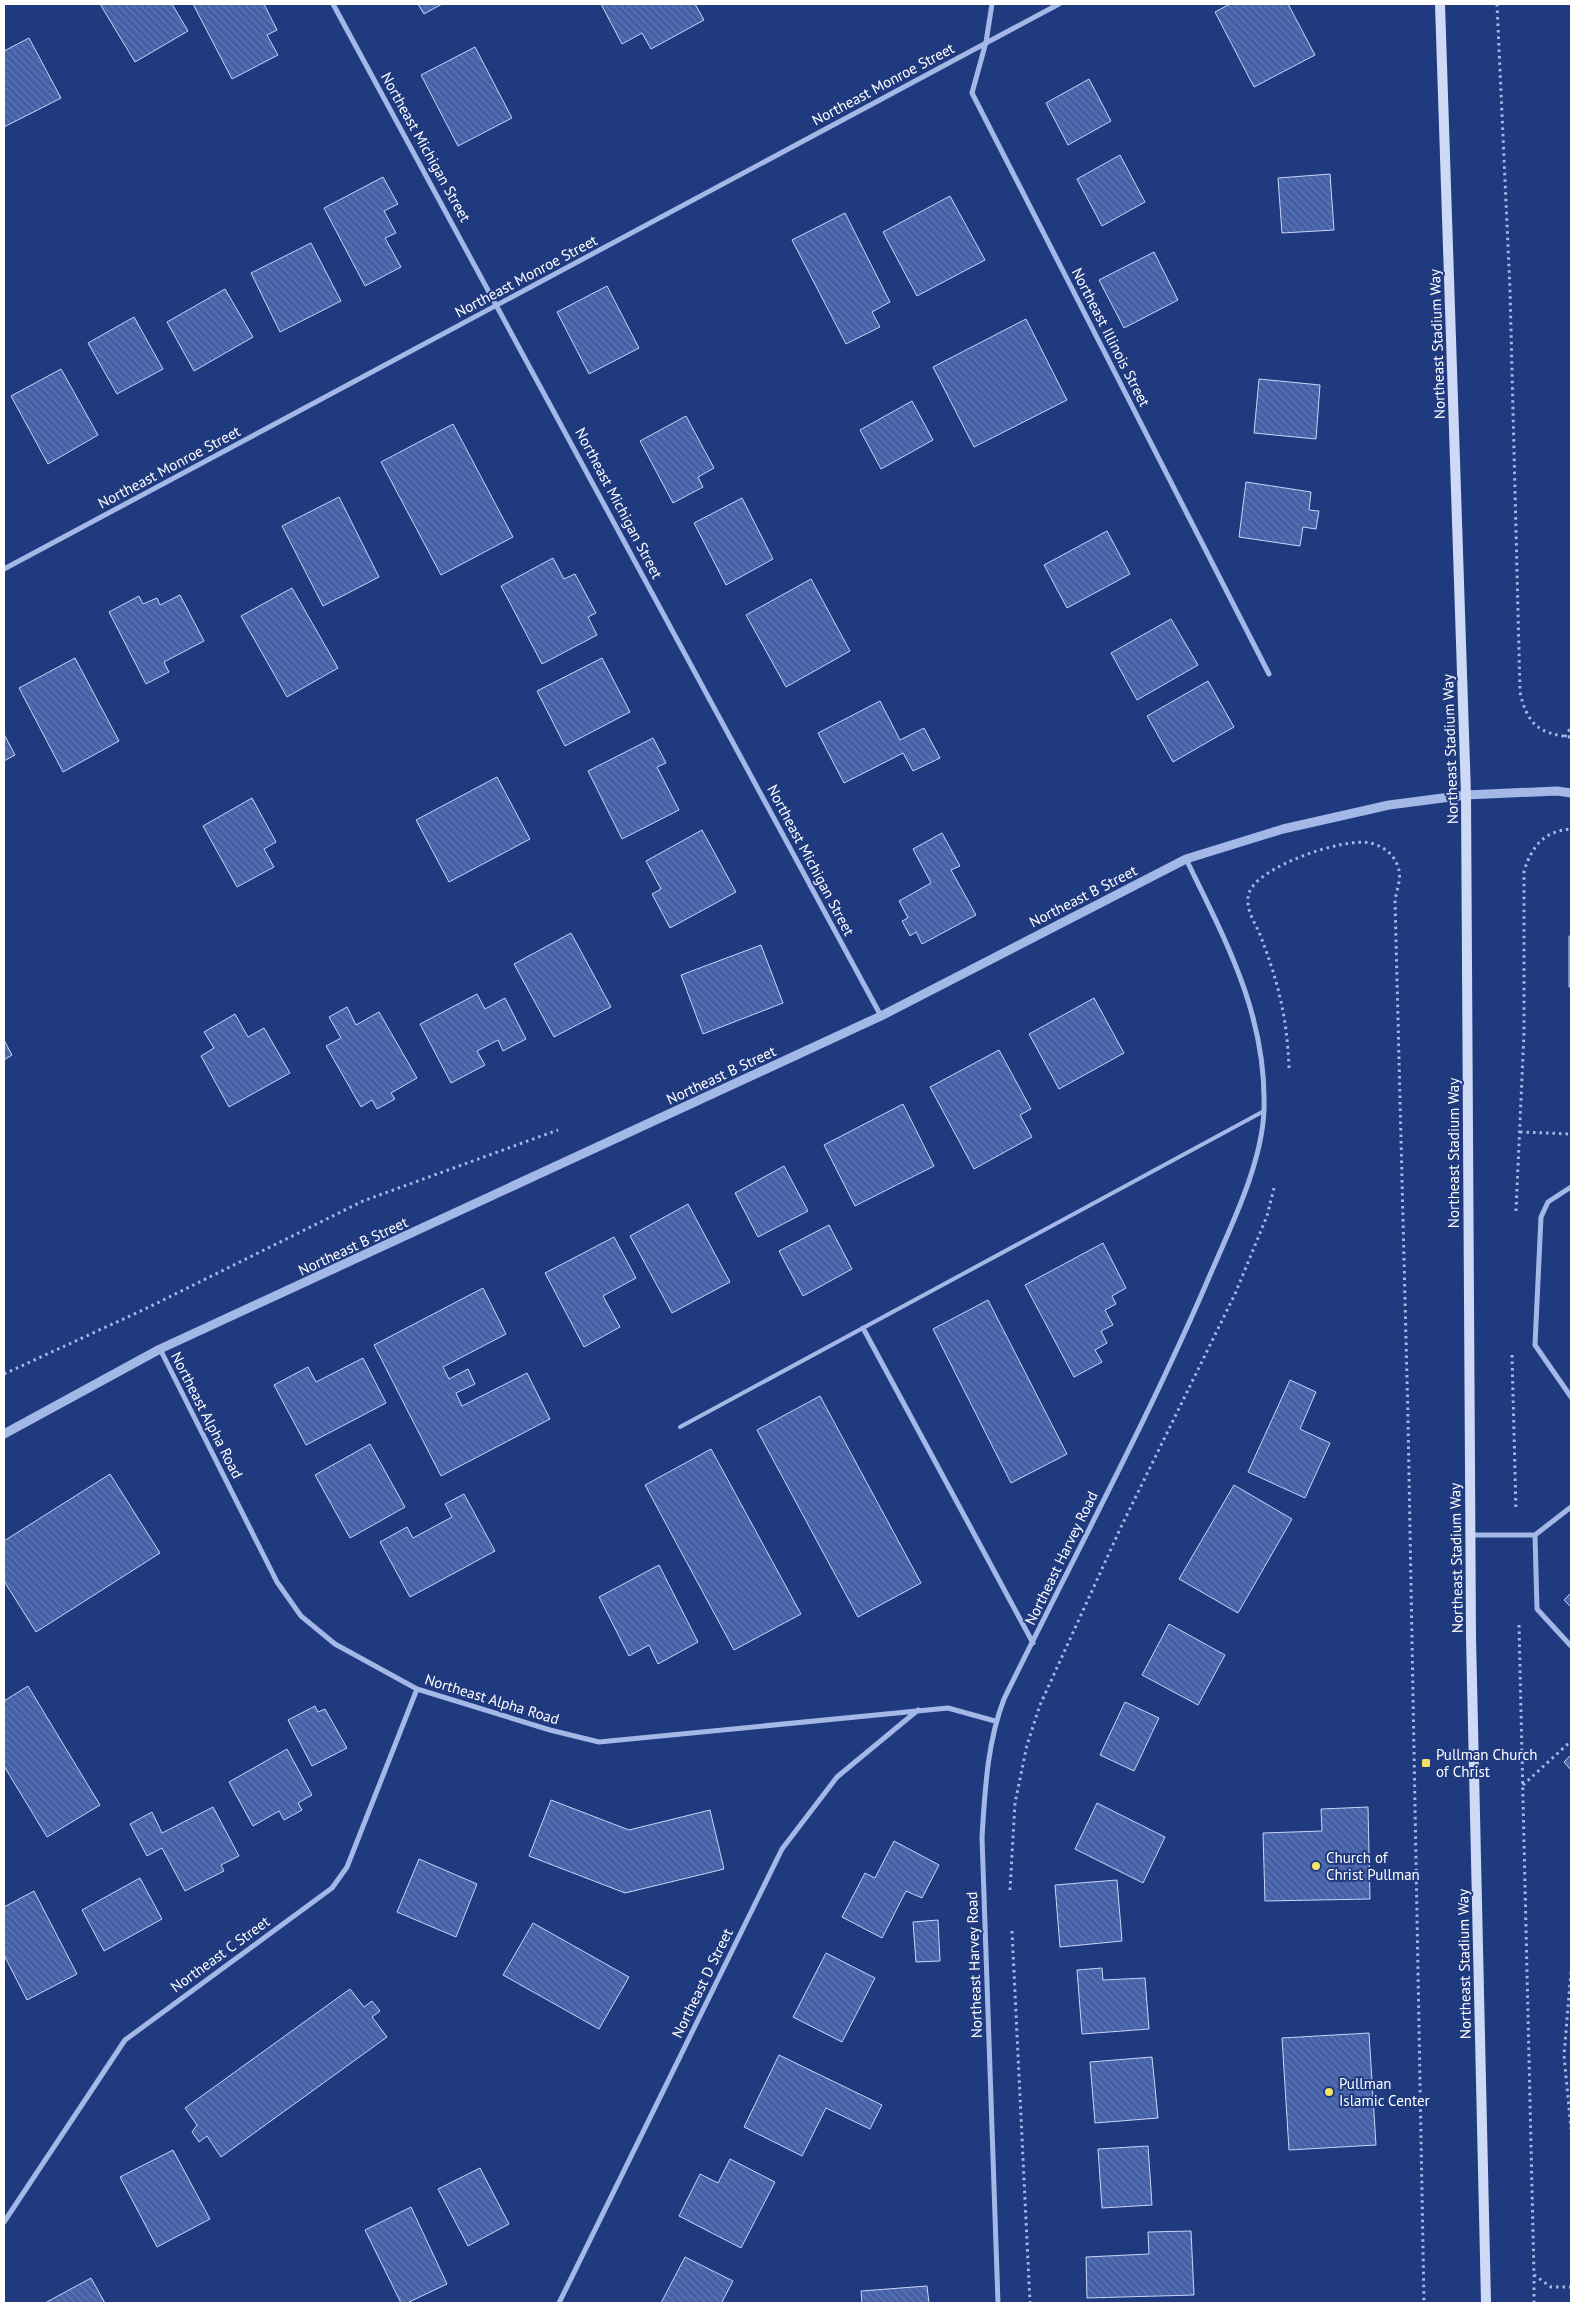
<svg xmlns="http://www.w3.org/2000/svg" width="1575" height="2307" viewBox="0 0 1575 2307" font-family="'PT Sans',sans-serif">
<defs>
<pattern id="building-back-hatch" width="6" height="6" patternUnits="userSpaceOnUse" patternTransform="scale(1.25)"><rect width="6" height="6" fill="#4460a6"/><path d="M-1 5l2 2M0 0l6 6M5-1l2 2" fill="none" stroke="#6078b3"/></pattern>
</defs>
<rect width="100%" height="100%" fill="#203a7f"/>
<path fill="url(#building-back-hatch)" stroke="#c8d5f6" d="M 100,4 L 172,4 L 188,31 L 135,62 Z
M 193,4 L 264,4 L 277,30 L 267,35 L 278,55 L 232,79 Z
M 418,4 L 442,4 L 424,14 Z
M 601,4 L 695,4 L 704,20 L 651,49 L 642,33 L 622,44 Z
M 1230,4 L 1288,4 L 1315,55 L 1254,87 L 1215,12 Z
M 29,38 L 61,98 L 4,127 L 4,51 Z
M 475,47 L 512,118 L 458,146 L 421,75 Z
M 1089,79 L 1111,121 L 1068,145 L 1046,103 Z
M 1120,155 L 1145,202 L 1102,226 L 1077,179 Z
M 1330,174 L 1334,230 L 1282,233 L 1278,178 Z
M 383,177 L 398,204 L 384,211 L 396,233 L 385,238 L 401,267 L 365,286 L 324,208 Z
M 950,196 L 985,260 L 917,296 L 883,232 Z
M 845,213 L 890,302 L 872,312 L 880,327 L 846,344 L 792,240 Z
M 311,243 L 341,301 L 280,332 L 251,273 Z
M 1154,252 L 1178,300 L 1124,328 L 1099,280 Z
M 607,286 L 639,348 L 589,374 L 557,312 Z
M 225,289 L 253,337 L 194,371 L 167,322 Z
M 134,317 L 163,369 L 117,394 L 88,343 Z
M 1026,319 L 1067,400 L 974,447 L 933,367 Z
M 61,369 L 98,435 L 48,464 L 11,396 Z
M 1259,379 L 1320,385 L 1316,439 L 1254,433 Z
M 912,401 L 933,440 L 881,469 L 860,430 Z
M 686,416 L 714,468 L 698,477 L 703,487 L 673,503 L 640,441 Z
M 453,424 L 513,537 L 441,575 L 381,462 Z
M 1246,482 L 1311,492 L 1309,510 L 1319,511 L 1316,529 L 1303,527 L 1300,546 L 1239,537 Z
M 339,497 L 379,577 L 323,606 L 282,526 Z
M 742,498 L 773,559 L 726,585 L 694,523 Z
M 1107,531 L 1130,574 L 1067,608 L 1044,565 Z
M 553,558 L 564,579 L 575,574 L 596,613 L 588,617 L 597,635 L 542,664 L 501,586 Z
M 811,579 L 850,651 L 786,687 L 746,615 Z
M 292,588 L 338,668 L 287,697 L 241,616 Z
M 180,595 L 204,641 L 164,662 L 169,672 L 146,684 L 109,612 L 139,596 L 143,604 L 157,598 L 160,605 Z
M 1171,619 L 1198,665 L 1137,700 L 1111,653 Z
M 75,658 L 119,741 L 63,772 L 19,688 Z
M 602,658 L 630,712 L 565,746 L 537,691 Z
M 1208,681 L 1234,727 L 1173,762 L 1147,716 Z
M 880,701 L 900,740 L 924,728 L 940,758 L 913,771 L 903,753 L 844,783 L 818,733 Z
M 4,734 L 15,755 L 4,761 Z
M 653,738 L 666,763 L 657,767 L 679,810 L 622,839 L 588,771 Z
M 497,777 L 530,839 L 449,882 L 416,820 Z
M 252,798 L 276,842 L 264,849 L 274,867 L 237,887 L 203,826 Z
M 702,830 L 736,892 L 670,928 L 652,894 L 661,889 L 646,861 Z
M 942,833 L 960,866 L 951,870 L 976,915 L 922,944 L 916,932 L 910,936 L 902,921 L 908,918 L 899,901 L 931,883 L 913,849 Z
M 571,933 L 611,1007 L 554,1037 L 514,964 Z
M 1569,936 L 1571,936 L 1571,987 L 1569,987 Z
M 761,945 L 783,1003 L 703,1034 L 681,975 Z
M 477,994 L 485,1009 L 505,998 L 526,1039 L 503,1051 L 498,1040 L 477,1051 L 485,1065 L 451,1083 L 420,1024 Z
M 1094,998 L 1124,1053 L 1059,1089 L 1029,1034 Z
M 347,1007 L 356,1025 L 379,1012 L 417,1078 L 391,1093 L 395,1099 L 377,1109 L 372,1100 L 361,1107 L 326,1046 L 341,1038 L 329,1017 Z
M 235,1014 L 248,1037 L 264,1028 L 290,1073 L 229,1107 L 201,1056 L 214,1048 L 204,1032 Z
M 4,1040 L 12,1055 L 4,1060 Z
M 999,1050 L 1031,1109 L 1020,1115 L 1032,1137 L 974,1169 L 930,1087 Z
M 903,1104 L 934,1166 L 855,1206 L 824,1145 Z
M 784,1166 L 808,1211 L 758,1237 L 735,1193 Z
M 688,1204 L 730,1282 L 672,1313 L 630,1236 Z
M 829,1225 L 852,1269 L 803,1296 L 779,1251 Z
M 614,1237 L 636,1278 L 603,1296 L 620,1327 L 584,1347 L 545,1273 Z
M 1103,1243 L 1126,1288 L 1112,1296 L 1116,1304 L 1105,1310 L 1113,1325 L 1101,1331 L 1107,1343 L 1095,1350 L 1102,1362 L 1074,1377 L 1025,1285 Z
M 483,1288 L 506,1334 L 443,1367 L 449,1379 L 468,1369 L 475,1384 L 456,1393 L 462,1406 L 527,1373 L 550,1419 L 441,1476 L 374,1345 Z
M 988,1300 L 1067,1454 L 1011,1483 L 933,1329 Z
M 363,1358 L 386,1403 L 306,1445 L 274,1385 L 308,1367 L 316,1382 Z
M 1290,1380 L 1316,1392 L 1300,1429 L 1330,1443 L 1305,1498 L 1248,1472 Z
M 820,1396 L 921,1583 L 858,1617 L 757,1430 Z
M 370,1444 L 405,1507 L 350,1538 L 315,1475 Z
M 711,1449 L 801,1614 L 734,1650 L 645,1485 Z
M 110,1474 L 160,1553 L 36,1632 L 4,1581 L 4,1541 Z
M 1234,1485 L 1292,1519 L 1238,1613 L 1179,1579 Z
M 464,1494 L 495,1551 L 410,1597 L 380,1542 L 407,1527 L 413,1538 L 452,1517 L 445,1504 Z
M 659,1565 L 698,1642 L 658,1664 L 649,1645 L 629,1656 L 599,1597 Z
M 1571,1593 L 1571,1607 L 1564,1600 Z
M 1169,1624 L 1225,1655 L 1198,1705 L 1142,1675 Z
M 28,1686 L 100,1805 L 47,1837 L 4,1766 L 4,1701 Z
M 1125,1702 L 1159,1718 L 1134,1771 L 1100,1755 Z
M 315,1706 L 318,1712 L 325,1709 L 347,1748 L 312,1766 L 288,1720 Z
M 287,1749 L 312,1795 L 298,1803 L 302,1810 L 284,1820 L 279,1811 L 253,1826 L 229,1782 Z
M 1571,1755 L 1571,1770 L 1564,1762 Z
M 551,1800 L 629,1830 L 710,1810 L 724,1869 L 625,1893 L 529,1856 Z
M 1097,1803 L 1165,1837 L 1143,1883 L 1075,1849 Z
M 213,1807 L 239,1856 L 221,1865 L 224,1871 L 185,1891 L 162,1848 L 147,1856 L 130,1824 L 152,1812 L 162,1833 Z
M 1368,1807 L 1370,1899 L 1265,1901 L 1263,1833 L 1322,1831 L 1321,1809 Z
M 894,1841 L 939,1865 L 922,1898 L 906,1891 L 882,1938 L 842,1917 L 865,1873 L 875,1878 Z
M 419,1859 L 477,1884 L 456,1937 L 397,1912 Z
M 140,1878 L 162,1919 L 104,1951 L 82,1910 Z
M 1117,1880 L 1122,1941 L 1060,1947 L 1055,1885 Z
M 34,1891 L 77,1974 L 27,2000 L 4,1955 L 4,1907 Z
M 938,1920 L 940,1961 L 916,1962 L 913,1922 Z
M 533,1923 L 629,1977 L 599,2029 L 503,1975 Z
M 826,1953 L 875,1978 L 842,2042 L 793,2017 Z
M 1102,1968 L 1103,1980 L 1145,1978 L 1149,2029 L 1082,2034 L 1077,1970 Z
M 350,1989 L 364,2007 L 372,2001 L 380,2011 L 372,2017 L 387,2037 L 221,2157 L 207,2136 L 199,2142 L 192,2132 L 197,2125 L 185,2108 Z
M 1369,2033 L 1376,2145 L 1289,2150 L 1282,2038 Z
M 779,2055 L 882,2105 L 870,2129 L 826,2108 L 802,2156 L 744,2127 Z
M 1152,2057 L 1158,2118 L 1095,2123 L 1090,2062 Z
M 1148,2146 L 1152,2205 L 1102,2208 L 1098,2149 Z
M 173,2150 L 210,2219 L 157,2247 L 120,2177 Z
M 730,2159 L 775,2182 L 741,2248 L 679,2216 L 700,2174 L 718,2183 Z
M 480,2168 L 509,2224 L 468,2246 L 438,2189 Z
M 411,2207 L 447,2284 L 407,2303 L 401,2303 L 365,2230 Z
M 1191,2231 L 1194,2295 L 1087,2298 L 1086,2257 L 1149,2254 L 1148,2232 Z
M 685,2257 L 733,2281 L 722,2302 L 725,2303 L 661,2303 Z
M 91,2278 L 105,2303 L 45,2303 Z
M 927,2286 L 929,2303 L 862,2303 L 861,2291 Z"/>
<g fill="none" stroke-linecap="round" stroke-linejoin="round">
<path stroke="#a4b8e8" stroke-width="3" stroke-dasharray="2.5 4" stroke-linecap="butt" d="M 1497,4 L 1510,290 L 1520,692 C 1527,724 1539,734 1571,737
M 1565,737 L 1571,727
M 1289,1068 C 1287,1016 1278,981 1259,932 C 1253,920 1245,907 1249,893 C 1258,866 1345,837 1370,843 C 1383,846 1394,854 1398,867 C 1402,877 1397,889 1395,900 L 1408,1419 L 1424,2303
M 1520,1132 L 1571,1134
M 1516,1211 L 1524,1033 L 1524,871 C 1532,846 1544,831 1571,829
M 1512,1355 L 1516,1511
M 4,1374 L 145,1309 L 363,1201 L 558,1130
M 1519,1625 L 1534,2275 L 1551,2287 L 1571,2287
M 1523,1785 L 1571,1741
M 1010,1890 L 1015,1803 L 1027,1745 L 1040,1705 L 1121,1527 L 1235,1294 L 1267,1216 L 1274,1188
M 1012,1931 L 1030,2303
M 1571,1972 L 1564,2055 L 1571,2129
M 1534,2303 L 1534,2276"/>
<path stroke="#a4b8e8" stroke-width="4" d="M 680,1427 L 1264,1111"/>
<path stroke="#a4b8e8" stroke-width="5" d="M 333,4 L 881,1016
M 992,4 L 986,42 L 972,93 L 1269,674
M 4,569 L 1059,4
M 1571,1187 L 1548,1202 L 1541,1217 L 1535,1345 L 1571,1397
M 863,1328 L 1033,1643
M 160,1349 L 277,1582 L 301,1616 L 335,1644 L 417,1689 L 550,1730 L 599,1742 L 948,1708 L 995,1721
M 1470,1535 L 1535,1535 L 1571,1507
M 1535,1535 L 1537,1609 L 1571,1646
M 4,2222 L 125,2040 L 332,1888 L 347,1867 L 417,1689
M 559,2303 L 782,1849 L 837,1777 L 918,1710
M 998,2303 L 982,1837 C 985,1791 987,1743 1004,1699 C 1073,1558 1148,1420 1210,1275 C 1231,1226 1262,1164 1264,1110 C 1267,1016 1226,941 1186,859"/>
<path stroke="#a4b8e8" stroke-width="9" d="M 4,1434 L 160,1349 L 881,1016 L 1186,859 L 1283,829 L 1389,805 L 1466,795 L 1557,791 L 1571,793"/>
<path stroke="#ced9f6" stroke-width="10" d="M 1440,4 L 1466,795 L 1471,1637 L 1486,2303"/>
</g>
<g fill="#f5e364" stroke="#203a7f" stroke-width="2">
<rect x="1421" y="1758" width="10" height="10" rx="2.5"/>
<circle cx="1316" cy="1866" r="5"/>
<circle cx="1329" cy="2092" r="5"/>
</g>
<g text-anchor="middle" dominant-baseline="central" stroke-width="4" stroke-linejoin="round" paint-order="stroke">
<g font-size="15" fill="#fff" stroke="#203a7f">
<text transform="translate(883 84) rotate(-28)">Northeast Monroe Street</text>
<text transform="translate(426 147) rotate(61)">Northeast Michigan Street</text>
<text transform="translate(526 276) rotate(-28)">Northeast Monroe Street</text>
<text transform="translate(1111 337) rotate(63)">Northeast Illinois Street</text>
<text transform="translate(1437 344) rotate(-92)">Northeast Stadium Way</text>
<text transform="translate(169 467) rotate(-28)">Northeast Monroe Street</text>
<text transform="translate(619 503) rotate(62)">Northeast Michigan Street</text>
<text transform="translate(1450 749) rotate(-92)">Northeast Stadium Way</text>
<text transform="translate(811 860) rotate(62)">Northeast Michigan Street</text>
<text transform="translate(1083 896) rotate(-27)">Northeast B Street</text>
<text transform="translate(721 1075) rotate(-25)">Northeast B Street</text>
<text transform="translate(1453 1153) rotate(-90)">Northeast Stadium Way</text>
<text transform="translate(353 1246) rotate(-25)">Northeast B Street</text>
<text transform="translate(207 1415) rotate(63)">Northeast Alpha Road</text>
<text transform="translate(1061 1558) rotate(-64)">Northeast Harvey Road</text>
<text transform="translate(1456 1558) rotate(-91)">Northeast Stadium Way</text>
<text transform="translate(492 1699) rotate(17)">Northeast Alpha Road</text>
<text transform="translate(220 1954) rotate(-36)">Northeast C Street</text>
<text transform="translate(1464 1964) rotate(-91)">Northeast Stadium Way</text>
<text transform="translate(974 1965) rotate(-92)">Northeast Harvey Road</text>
<text transform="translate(702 1983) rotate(-64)">Northeast D Street</text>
</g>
<g font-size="15" fill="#fff" stroke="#203a7f" text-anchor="start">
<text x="1436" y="1754">Pullman Church<tspan x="1436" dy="17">of Christ</tspan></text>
<text x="1326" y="1857">Church of<tspan x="1326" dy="17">Christ Pullman</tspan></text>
<text x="1339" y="2083">Pullman<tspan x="1339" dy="17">Islamic Center</tspan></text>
</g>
</g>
<rect width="1575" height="2307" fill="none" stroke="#ffffff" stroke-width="10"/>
</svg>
